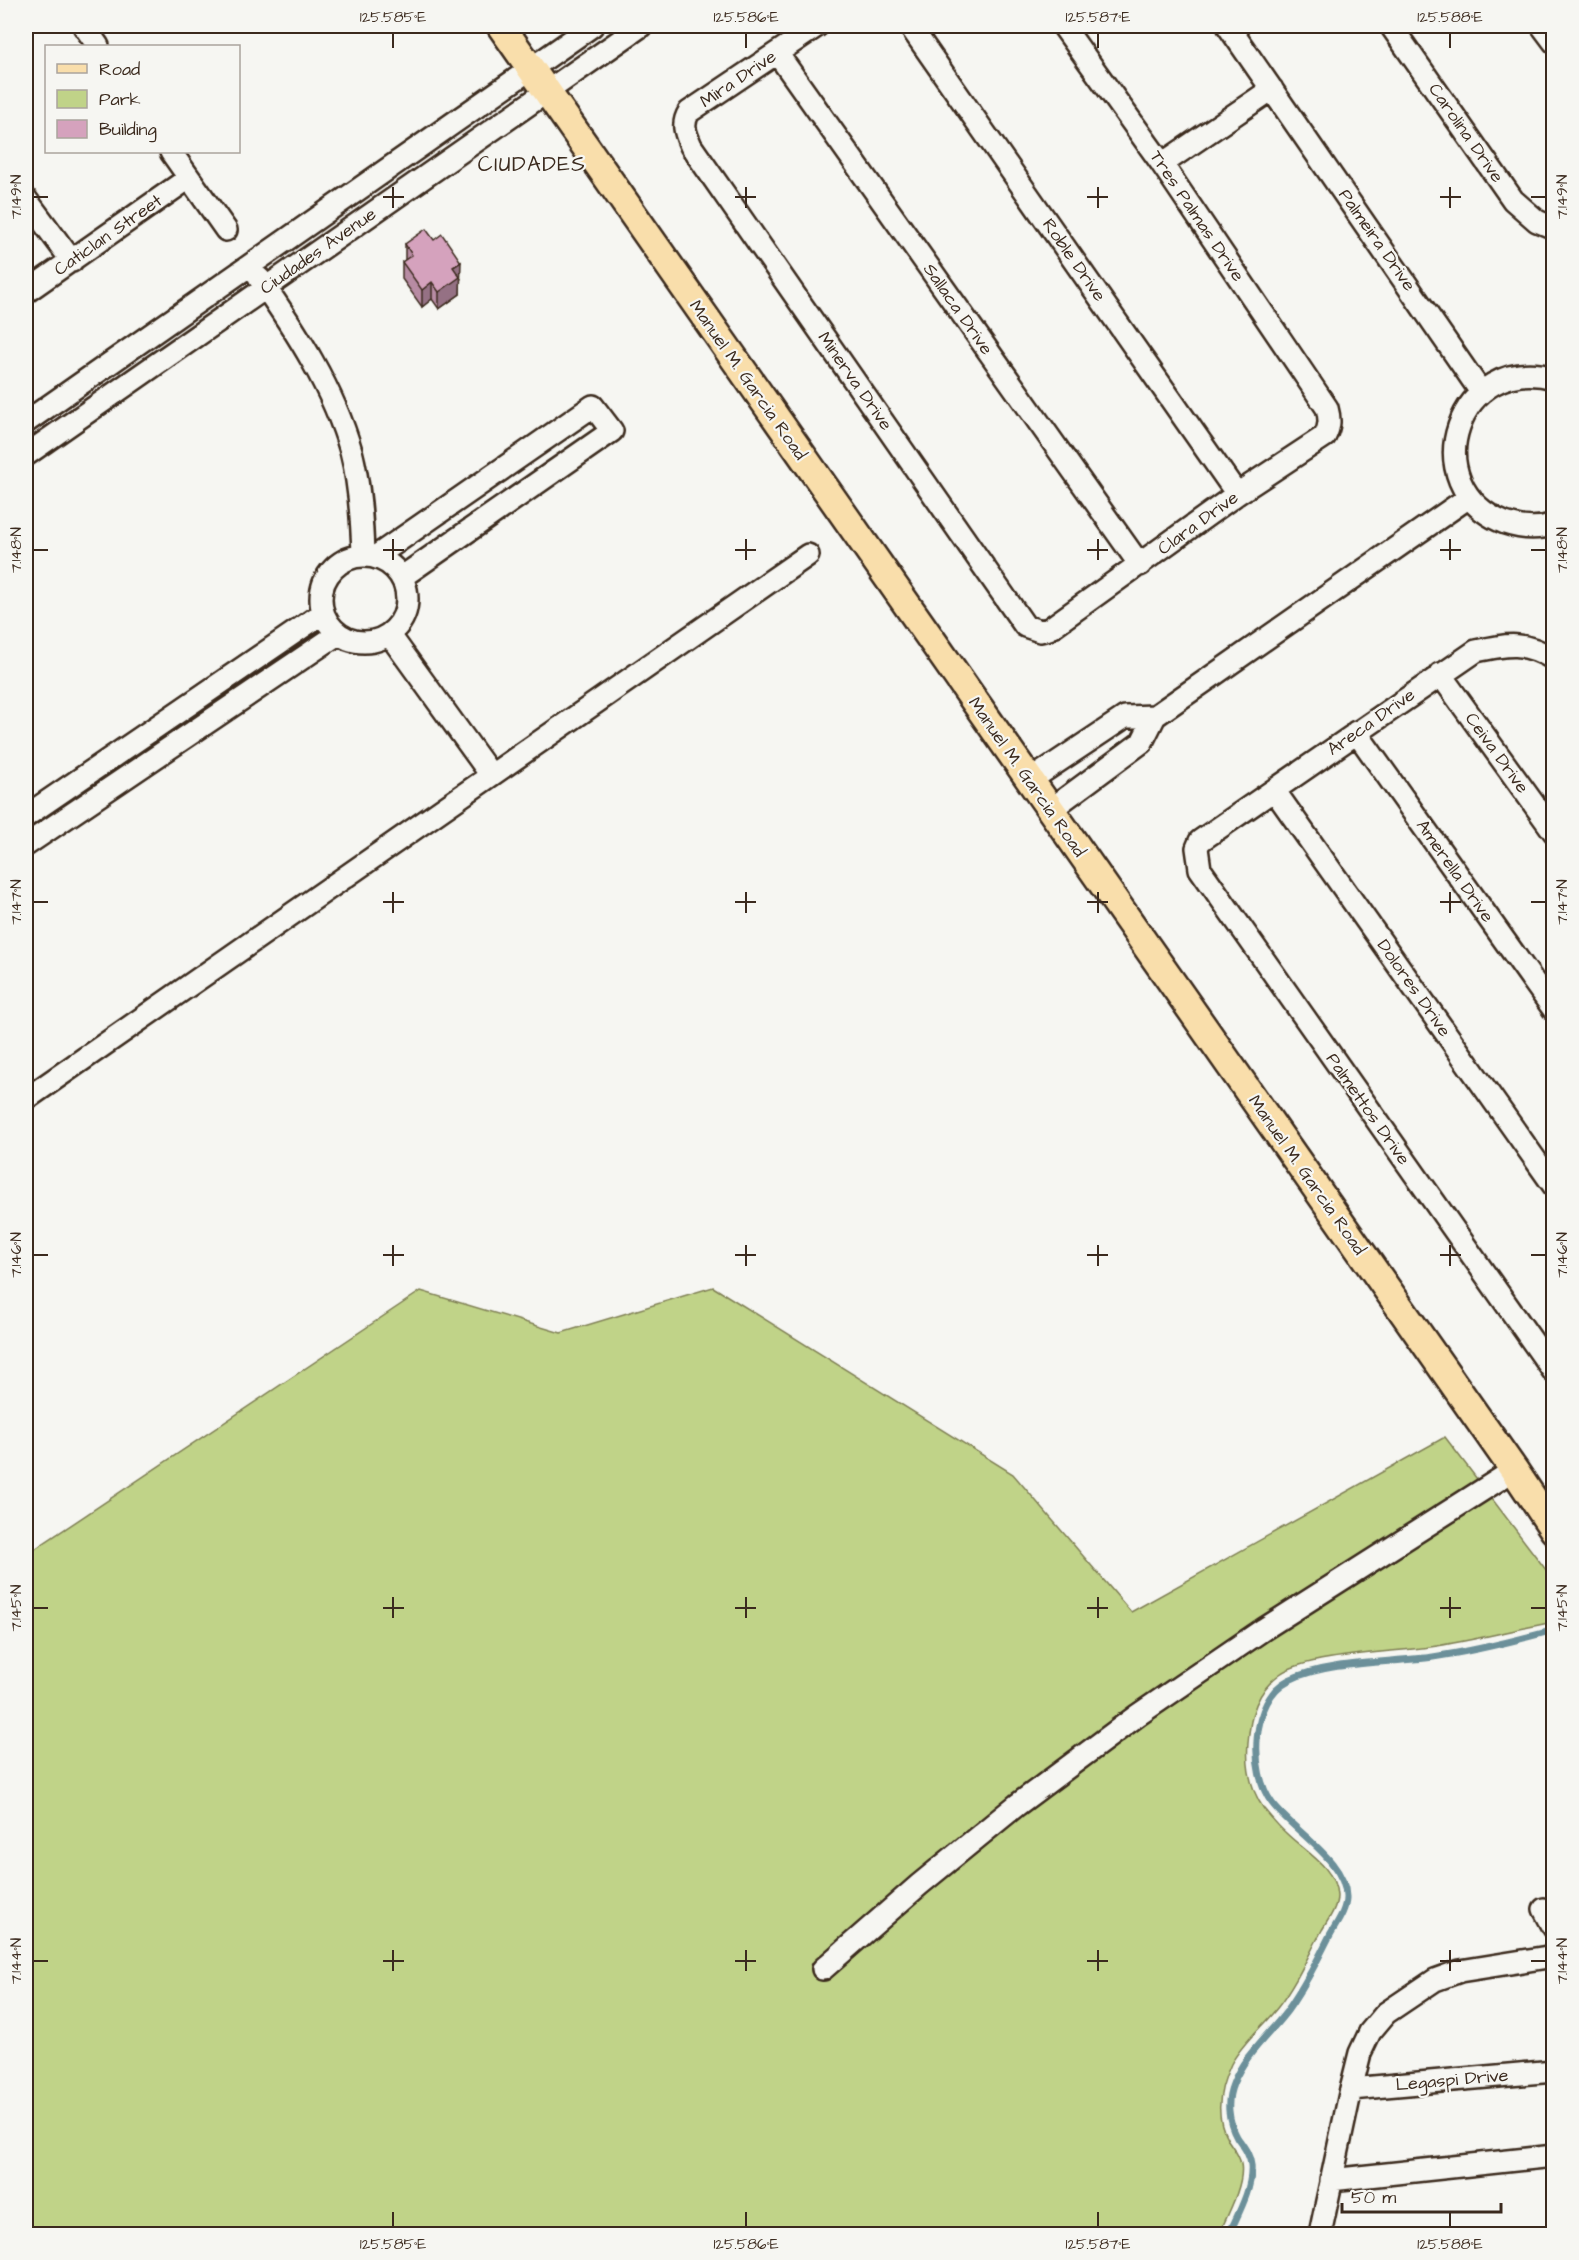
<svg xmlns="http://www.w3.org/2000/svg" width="1579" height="2260" viewBox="0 0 1579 2260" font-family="'Architects Daughter',sans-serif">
<rect width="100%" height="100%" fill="#f6f6f2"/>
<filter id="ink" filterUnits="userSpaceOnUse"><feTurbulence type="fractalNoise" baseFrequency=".0167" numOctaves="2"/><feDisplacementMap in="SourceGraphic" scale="12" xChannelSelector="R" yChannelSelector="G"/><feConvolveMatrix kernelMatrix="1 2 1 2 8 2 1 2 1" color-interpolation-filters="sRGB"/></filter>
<g filter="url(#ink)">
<path fill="#c0d388" stroke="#7e7e53" stroke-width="1.5" d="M 713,1287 L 1013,1474 L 1131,1612 L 1445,1437 L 1553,1579 L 1553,1622 C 1512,1630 1472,1641 1430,1647 C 1395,1652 1306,1655 1280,1674 C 1257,1691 1250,1715 1248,1743 C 1246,1766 1250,1789 1264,1809 C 1271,1817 1278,1826 1286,1833 C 1304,1851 1336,1867 1337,1896 C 1337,1908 1328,1920 1322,1930 C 1308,1956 1296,1984 1278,2007 C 1263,2026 1242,2043 1231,2064 C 1219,2089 1214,2115 1228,2140 C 1233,2148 1239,2154 1241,2164 C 1245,2183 1227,2216 1219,2234 L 26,2234 L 26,1555 L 421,1291 L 561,1333 Z"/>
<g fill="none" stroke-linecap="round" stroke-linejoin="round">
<path stroke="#6c909a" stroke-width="7" d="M 1229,2234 C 1238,2214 1253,2188 1251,2165 C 1250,2154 1243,2146 1237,2137 C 1228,2121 1226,2101 1233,2084 C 1244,2055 1269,2035 1287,2011 C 1304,1987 1317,1961 1330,1935 C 1336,1924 1346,1911 1346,1898 C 1347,1861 1294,1832 1272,1803 C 1249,1773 1250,1699 1289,1680 C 1328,1661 1389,1663 1433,1657 C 1474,1651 1514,1641 1554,1630"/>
<g stroke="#3b2a1e" stroke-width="26">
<path id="minor" d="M 84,26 L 98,46
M 817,26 L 689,112 C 681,125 686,134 691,146 L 1025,626 L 1040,631 L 1049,629 L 1237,494 L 1325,436 C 1330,426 1330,419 1327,408 L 1162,164 L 1063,26
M 910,26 L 1237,494
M 1228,26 L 1481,392
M 1391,26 L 1513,200 L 1537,221 L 1554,228
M 1542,26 L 1554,42
M 777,53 L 1140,565
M 171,152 L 226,230
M 1162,164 L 1272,89
M 26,199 L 72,261
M 259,278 C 296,331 333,388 351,451 C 360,485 362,521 363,555
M 26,292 L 189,178
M 1554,378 C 1459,351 1412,486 1505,523 C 1520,528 1538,530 1554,524
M 26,422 L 592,26
M 26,455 L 641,26
M321 599a43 43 0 1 1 86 0a43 43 0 1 1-86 0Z
M 375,557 L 593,406 L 612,431 L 402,577
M 389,634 L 491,775
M 1554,659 C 1524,641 1509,644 1476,651 L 1200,841 L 1197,848 L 1200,869 L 1554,1372
M 1440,674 L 1554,832
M 1356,732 L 1554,1010
M 1029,781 L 1125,717 L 1155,716
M 1274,790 L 1554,1186
M 1050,810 L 1142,742 L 1155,716 L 1469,497
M 26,816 L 323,613
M 26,845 L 338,634
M 26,1099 L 808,555
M 1544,1909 L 1554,1928
M 823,1969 L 919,1885 L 1017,1805 L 1138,1715 L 1264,1629 L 1514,1470
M 1351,2089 L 1554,2071
M 1331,2180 L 1554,2156
M 1320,2234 L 1351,2089 L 1360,2053 L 1370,2032 L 1386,2013 L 1435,1980 L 1460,1971 L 1554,1956"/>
</g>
<g stroke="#3b2a1e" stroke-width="32">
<path id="major" d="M 501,26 L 1514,1470 L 1554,1530"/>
</g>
<use href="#minor" stroke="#f6f6f2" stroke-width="21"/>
<use href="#major" stroke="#f9deab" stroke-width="27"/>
</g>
<path fill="#b78ba3" stroke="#3b2a1e" stroke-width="1.5" d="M 405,244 L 461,279 L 460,280 L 460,294 L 439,309 L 432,299 L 422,307 L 402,279 L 402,262 L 405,260 Z"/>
<path fill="#957184" stroke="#3b2a1e" stroke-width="1.5" d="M 461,262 L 460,294 L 439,309 L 439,292 L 453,267 Z
M 432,282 L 432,299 L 422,307 L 422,290 Z"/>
<path fill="#d5a2bd" stroke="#3b2a1e" stroke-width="1.5" d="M 426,229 L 434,240 L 442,234 L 461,262 L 453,267 L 460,277 L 439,292 L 432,282 L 422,290 L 402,262 L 412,255 L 405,244 Z"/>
</g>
<path fill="none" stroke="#3b2a1e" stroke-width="2" d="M 393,33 L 393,48M 746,33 L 746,48M 1098,33 L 1098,48M 1450,33 L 1450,48M 393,187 L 393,208M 746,187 L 746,208M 1098,187 L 1098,208M 1450,187 L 1450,208M 33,197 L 48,197M 383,197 L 404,197M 735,197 L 756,197M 1087,197 L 1108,197M 1440,197 L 1461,197M 1531,197 L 1546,197M 393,539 L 393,560M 746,539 L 746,560M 1098,539 L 1098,560M 1450,539 L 1450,560M 33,550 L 48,550M 383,550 L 404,550M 735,550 L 756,550M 1087,550 L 1108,550M 1440,550 L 1461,550M 1531,550 L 1546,550M 393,892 L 393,913M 746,892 L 746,913M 1098,892 L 1098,913M 1450,892 L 1450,913M 33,902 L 48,902M 383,902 L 404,902M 735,902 L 756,902M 1087,902 L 1108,902M 1440,902 L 1461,902M 1531,902 L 1546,902M 393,1245 L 393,1266M 746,1245 L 746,1266M 1098,1245 L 1098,1266M 1450,1245 L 1450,1266M 33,1255 L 48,1255M 383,1255 L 404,1255M 735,1255 L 756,1255M 1087,1255 L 1108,1255M 1440,1255 L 1461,1255M 1531,1255 L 1546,1255M 393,1597 L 393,1618M 746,1597 L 746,1618M 1098,1597 L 1098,1618M 1450,1597 L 1450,1618M 33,1608 L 48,1608M 383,1608 L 404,1608M 735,1608 L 756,1608M 1087,1608 L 1108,1608M 1440,1608 L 1461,1608M 1531,1608 L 1546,1608M 393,1950 L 393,1971M 746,1950 L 746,1971M 1098,1950 L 1098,1971M 1450,1950 L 1450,1971M 33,1961 L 48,1961M 383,1961 L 404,1961M 735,1961 L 756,1961M 1087,1961 L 1108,1961M 1440,1961 L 1461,1961M 1531,1961 L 1546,1961M 393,2212 L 393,2227M 746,2212 L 746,2227M 1098,2212 L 1098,2227M 1450,2212 L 1450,2227"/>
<g text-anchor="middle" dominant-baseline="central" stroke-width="4.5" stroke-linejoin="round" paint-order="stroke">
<g font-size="18" fill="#3b2a1e" stroke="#f6f6f2">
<text transform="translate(738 79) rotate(-34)">Mira Drive</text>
<text transform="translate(1466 133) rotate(55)">Carolina Drive</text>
<text transform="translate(1197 216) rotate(56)">Tres Palmas Drive</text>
<text transform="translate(108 235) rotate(-35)">Caticlan Street</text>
<text transform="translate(1377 240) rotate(55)">Palmeira Drive</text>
<text transform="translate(318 251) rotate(-35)">Ciudades Avenue</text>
<text transform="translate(1074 260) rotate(55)">Roble Drive</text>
<text transform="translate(958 309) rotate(55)">Sallaca Drive</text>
<text transform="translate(748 380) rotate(55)">Manuel M. Garcia Road</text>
<text transform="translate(855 381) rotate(55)">Minerva Drive</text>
<text transform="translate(1198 523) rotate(-36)">Clara Drive</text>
<text transform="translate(1371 722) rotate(-35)">Areca Drive</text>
<text transform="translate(1497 753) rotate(54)">Ceiva Drive</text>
<text transform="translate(1027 777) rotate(55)">Manuel M. Garcia Road</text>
<text transform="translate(1455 871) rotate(55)">Amerella Drive</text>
<text transform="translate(1414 988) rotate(55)">Dolores Drive</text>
<text transform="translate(1368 1109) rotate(55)">Palmettos Drive</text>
<text transform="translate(1307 1175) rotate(55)">Manuel M. Garcia Road</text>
<text transform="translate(1452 2080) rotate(-5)">Legaspi Drive</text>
</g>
<g font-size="21" letter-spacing="1.5" fill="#3b2a1e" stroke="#f6f6f2">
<text x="532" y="164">CIUDADES</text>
</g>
</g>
<rect width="1579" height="2260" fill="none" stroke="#f6f6f2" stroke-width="66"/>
<rect x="45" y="45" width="195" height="108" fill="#f6f6f2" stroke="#aba49d" stroke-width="1.5"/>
<rect x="57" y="64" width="30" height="9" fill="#f9deab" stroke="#aba49d" stroke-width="1.5"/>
<text x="99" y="75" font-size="18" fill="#3b2a1e">Road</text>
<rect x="57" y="90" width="30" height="18" fill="#c0d388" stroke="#aba49d" stroke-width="1.5"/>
<text x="99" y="105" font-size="18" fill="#3b2a1e">Park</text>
<rect x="57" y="120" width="30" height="18" fill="#d5a2bd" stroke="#aba49d" stroke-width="1.5"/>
<text x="99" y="135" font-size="18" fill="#3b2a1e">Building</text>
<path d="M1342 2203v9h159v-9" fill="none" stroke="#3b2a1e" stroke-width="3"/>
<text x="1351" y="2203" font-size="18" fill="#3b2a1e" stroke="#f6f6f2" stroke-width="4.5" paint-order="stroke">50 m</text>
<rect x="33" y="33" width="1513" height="2194" fill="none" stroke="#3b2a1e" stroke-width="2"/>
<g font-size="15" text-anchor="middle" fill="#3b2a1e">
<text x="393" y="22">125.585°E</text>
<text x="746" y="22">125.586°E</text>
<text x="1098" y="22">125.587°E</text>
<text x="1450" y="22">125.588°E</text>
<text transform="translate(16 197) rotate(-90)" y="5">7.149°N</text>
<text transform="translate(1562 197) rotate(-90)" y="5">7.149°N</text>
<text transform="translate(16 550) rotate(-90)" y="5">7.148°N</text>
<text transform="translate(1562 550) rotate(-90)" y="5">7.148°N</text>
<text transform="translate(16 902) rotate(-90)" y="5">7.147°N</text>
<text transform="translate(1562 902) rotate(-90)" y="5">7.147°N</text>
<text transform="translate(16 1255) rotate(-90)" y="5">7.146°N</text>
<text transform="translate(1562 1255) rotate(-90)" y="5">7.146°N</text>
<text transform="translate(16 1608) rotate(-90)" y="5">7.145°N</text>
<text transform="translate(1562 1608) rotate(-90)" y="5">7.145°N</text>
<text transform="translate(16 1961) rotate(-90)" y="5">7.144°N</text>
<text transform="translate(1562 1961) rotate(-90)" y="5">7.144°N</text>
<text x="393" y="2249">125.585°E</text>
<text x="746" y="2249">125.586°E</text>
<text x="1098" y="2249">125.587°E</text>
<text x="1450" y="2249">125.588°E</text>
</g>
</svg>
